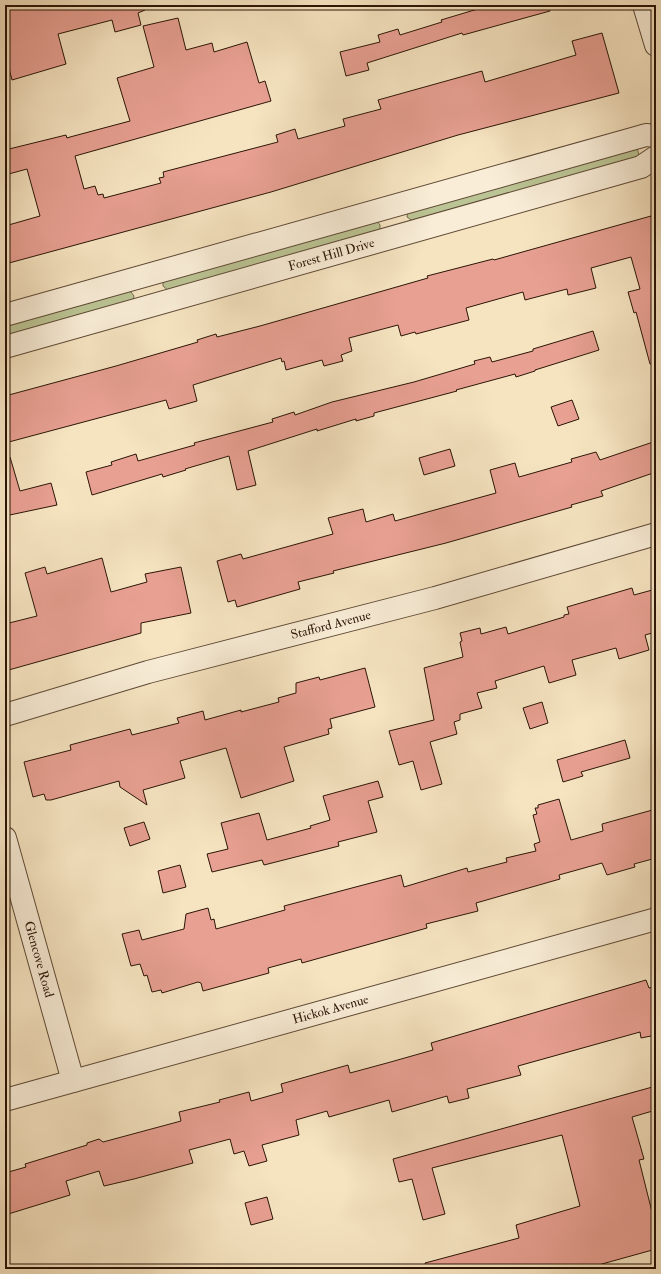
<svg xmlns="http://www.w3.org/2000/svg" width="661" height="1274" viewBox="0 0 661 1274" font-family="'IM FELL Double Pica',serif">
<rect width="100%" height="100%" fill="#f6e4c1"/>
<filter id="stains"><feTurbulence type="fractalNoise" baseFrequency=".005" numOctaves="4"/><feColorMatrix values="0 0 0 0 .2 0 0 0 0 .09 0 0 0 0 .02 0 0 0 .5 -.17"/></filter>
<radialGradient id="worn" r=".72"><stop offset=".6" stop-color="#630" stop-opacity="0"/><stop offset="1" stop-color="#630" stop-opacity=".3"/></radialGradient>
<path fill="#bbc494" stroke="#736c4d" d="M 637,147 L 639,156 L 414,222 L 407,217 L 408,211 Z
M 377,221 L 380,225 L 380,230 L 170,292 L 163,286 L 163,281 Z
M 126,290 L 131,292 L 134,296 L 133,300 L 5,339 L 5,324 Z"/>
<path fill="#e8a092" stroke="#2b1506" d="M 5,5 L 145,5 L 145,10 L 138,13 L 141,25 L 115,32 L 112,20 L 58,34 L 66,64 L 12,80 L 5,53 Z
M 491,5 L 549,5 L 550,11 L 463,35 L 462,33 L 367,63 L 369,70 L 346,76 L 340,52 L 380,42 L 378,35 L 398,29 L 400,35 L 442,22 L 441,20 Z
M 178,18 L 186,50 L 212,43 L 214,52 L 247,42 L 259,83 L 265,81 L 271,101 L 75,156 L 84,189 L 95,186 L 98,195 L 103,194 L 104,198 L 161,183 L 159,178 L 164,177 L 163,172 L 278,142 L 276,135 L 295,129 L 298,139 L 345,126 L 343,119 L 381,109 L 378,100 L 482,71 L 485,82 L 576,55 L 572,41 L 602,33 L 619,93 L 458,135 L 271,192 L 9,263 L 5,247 L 5,226 L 40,216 L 27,169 L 5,175 L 5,150 L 66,135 L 67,138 L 70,137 L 130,121 L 117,78 L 154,67 L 143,26 Z
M 651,216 L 656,236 L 656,364 L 650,364 L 636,312 L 634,313 L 628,292 L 640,289 L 631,257 L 591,268 L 596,288 L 568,295 L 567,289 L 525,300 L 523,292 L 466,308 L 469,320 L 416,334 L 415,332 L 401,336 L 398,325 L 349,338 L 352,351 L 341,355 L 343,361 L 324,366 L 322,360 L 286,370 L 284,361 L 282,362 L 281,358 L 193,385 L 197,401 L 169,409 L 166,400 L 5,443 L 5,396 L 116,366 L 198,342 L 197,340 L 216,334 L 217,337 L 260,326 L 428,278 L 427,276 L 493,259 L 494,260 Z
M 593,331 L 599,350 L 535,370 L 535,371 L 516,377 L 515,374 L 456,390 L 457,391 L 374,413 L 374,416 L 356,421 L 356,419 L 317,431 L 317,429 L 248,451 L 256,485 L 237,490 L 229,456 L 185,469 L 186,470 L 163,477 L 162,474 L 92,495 L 86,472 L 112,465 L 111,462 L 136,454 L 138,461 L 195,445 L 194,443 L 273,422 L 272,419 L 294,412 L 295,415 L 332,402 L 414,382 L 475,364 L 474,361 L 490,357 L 492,362 L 533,351 L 533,349 Z
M 572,400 L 579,419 L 558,426 L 551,407 Z
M 656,441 L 656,472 L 601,491 L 603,496 L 571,505 L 572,507 L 446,543 L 333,571 L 334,573 L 298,582 L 300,589 L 237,607 L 235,600 L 228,602 L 217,561 L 241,554 L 243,559 L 333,534 L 328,518 L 363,509 L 366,522 L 393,514 L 395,521 L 496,493 L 490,470 L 515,463 L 519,477 L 572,462 L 571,459 L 596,452 L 600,460 Z
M 450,449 L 455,466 L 424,475 L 419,458 Z
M 5,457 L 10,457 L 20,491 L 51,483 L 57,505 L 5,516 Z
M 102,558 L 111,592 L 147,582 L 145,574 L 181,567 L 191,613 L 141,623 L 141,633 L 5,671 L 5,624 L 37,616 L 25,573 L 45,567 L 47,574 Z
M 632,588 L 634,595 L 656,589 L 656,632 L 645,635 L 649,650 L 619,659 L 616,648 L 572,660 L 576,675 L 549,683 L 544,666 L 495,681 L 497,688 L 477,693 L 482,708 L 460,714 L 460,720 L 454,722 L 457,734 L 430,742 L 442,784 L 421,790 L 413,761 L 399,765 L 389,731 L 434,720 L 424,668 L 463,657 L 460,642 L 462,641 L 460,633 L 480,628 L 481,634 L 506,627 L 508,634 L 564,617 L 564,615 L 569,614 L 567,607 Z
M 365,668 L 375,707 L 330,719 L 332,728 L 328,729 L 329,734 L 284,747 L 294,781 L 241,798 L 226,748 L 180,761 L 185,778 L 143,790 L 147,805 L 120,787 L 119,781 L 51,800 L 46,800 L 44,794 L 33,797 L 24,762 L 71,750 L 70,745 L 130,729 L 132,735 L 179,723 L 177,718 L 203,711 L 205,720 L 241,710 L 241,712 L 279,702 L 278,698 L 296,693 L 296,683 L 319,677 L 320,680 Z
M 542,702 L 548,723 L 530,729 L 523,708 Z
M 625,740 L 630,758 L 581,772 L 583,776 L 563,782 L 557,760 Z
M 378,781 L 383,797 L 368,801 L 377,832 L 338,842 L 339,846 L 264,865 L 262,860 L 212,872 L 207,854 L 228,849 L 221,823 L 259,813 L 267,840 L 311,828 L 310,826 L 330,820 L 323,796 Z
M 559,799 L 571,840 L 603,831 L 602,824 L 656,809 L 656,858 L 634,864 L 635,867 L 607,875 L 602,863 L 559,875 L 560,879 L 476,903 L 478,911 L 426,924 L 427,928 L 302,963 L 301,959 L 268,968 L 269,973 L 203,991 L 201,983 L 198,982 L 162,993 L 161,990 L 152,992 L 147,975 L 144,976 L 140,964 L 131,966 L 122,934 L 139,930 L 142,940 L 184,929 L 186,914 L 208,908 L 211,920 L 214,919 L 216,929 L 285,910 L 284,906 L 401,875 L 404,887 L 467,868 L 468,872 L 507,862 L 506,858 L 536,851 L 534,844 L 540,842 L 533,815 L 537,814 L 535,808 L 538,808 L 538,805 Z
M 144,822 L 150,839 L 130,846 L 124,828 Z
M 180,865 L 186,887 L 163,893 L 158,871 Z
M 646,980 L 649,988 L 653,987 L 656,999 L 656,1035 L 641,1038 L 640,1032 L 518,1066 L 521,1075 L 467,1089 L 469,1098 L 449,1103 L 447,1096 L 392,1112 L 389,1100 L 329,1117 L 327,1111 L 296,1120 L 299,1135 L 262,1145 L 267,1161 L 249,1166 L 244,1151 L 234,1154 L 230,1139 L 189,1150 L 193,1163 L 134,1179 L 104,1186 L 99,1171 L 66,1181 L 70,1195 L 5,1215 L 5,1173 L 26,1167 L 25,1164 L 87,1145 L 87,1143 L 99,1139 L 103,1142 L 181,1121 L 179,1112 L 220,1102 L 219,1100 L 249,1092 L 251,1101 L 283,1092 L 281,1084 L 348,1065 L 350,1073 L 387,1063 L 433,1050 L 431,1043 Z
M 656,1086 L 656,1110 L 632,1117 L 644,1159 L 639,1160 L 653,1216 L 656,1214 L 656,1249 L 584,1269 L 426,1269 L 425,1263 L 519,1238 L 516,1225 L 580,1206 L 562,1135 L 432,1168 L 445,1214 L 423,1220 L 412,1179 L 399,1182 L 393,1159 Z
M 267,1197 L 273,1219 L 251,1225 L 245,1203 Z"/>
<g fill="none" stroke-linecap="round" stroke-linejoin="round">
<g stroke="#5e4935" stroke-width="24">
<g id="minor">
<path d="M 644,5 L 656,45"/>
<path d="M 5,315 L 632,139 L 646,135 L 656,136"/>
<path id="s1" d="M 5,347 L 641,167 L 656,157"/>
<path id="s2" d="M 5,715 L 148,672 L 435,598 L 656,534"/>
<path id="s3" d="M 5,838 L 73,1081"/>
<path id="s4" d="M 5,1100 L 656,919"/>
</g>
</g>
<use href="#minor" stroke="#f9edd7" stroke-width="22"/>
</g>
<g text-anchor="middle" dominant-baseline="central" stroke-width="3" stroke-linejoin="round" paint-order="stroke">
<g font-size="13" fill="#2b1506" stroke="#f9edd7">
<text stroke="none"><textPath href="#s1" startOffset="339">Forest Hill Drive</textPath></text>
<text stroke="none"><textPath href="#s2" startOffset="338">Stafford Avenue</textPath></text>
<text stroke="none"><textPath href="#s3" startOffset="126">Glencove Road</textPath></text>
<text stroke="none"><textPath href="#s4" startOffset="338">Hickok Avenue</textPath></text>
</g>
</g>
<rect width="661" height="1274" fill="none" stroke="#f6e4c1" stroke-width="20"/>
<rect x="6" y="6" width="649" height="1262" fill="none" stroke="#2b1506" stroke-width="2"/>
<rect x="10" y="10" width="641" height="1254" fill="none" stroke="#2b1506"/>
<rect width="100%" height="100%" filter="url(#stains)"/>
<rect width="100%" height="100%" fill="url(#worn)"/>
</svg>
